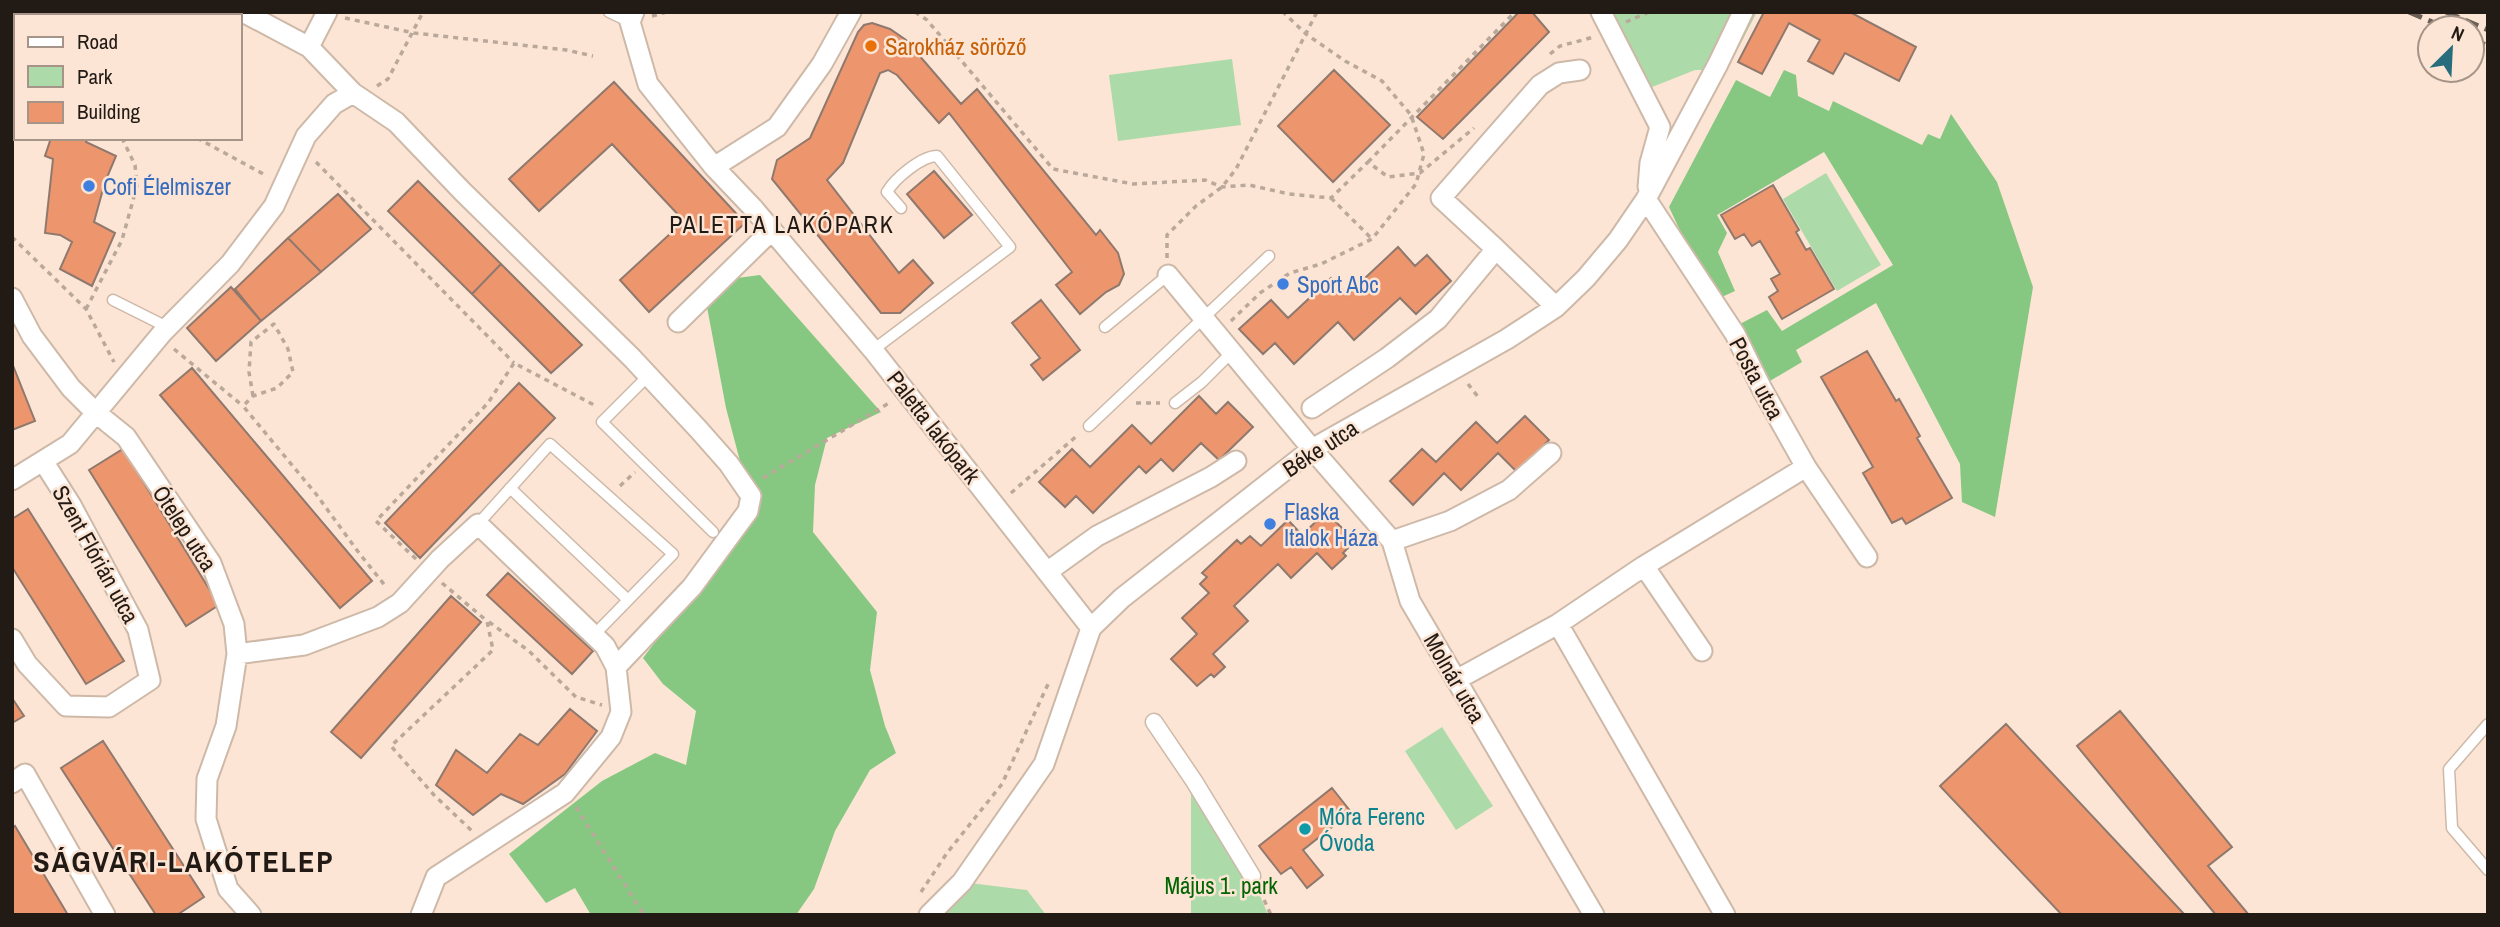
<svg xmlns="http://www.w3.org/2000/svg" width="2500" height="927" viewBox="0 0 2500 927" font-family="'Archivo Narrow',sans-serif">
<rect width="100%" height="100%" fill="#fce5d4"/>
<path fill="#acdaa8" d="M 1601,12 L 1757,12 L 1730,64 L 1712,70 L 1695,70 L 1642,91 Z
M 1232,59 L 1241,125 L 1118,141 L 1109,75 Z
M 1826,173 L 1881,265 L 1837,291 L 1783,199 Z
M 1442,727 L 1493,806 L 1456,830 L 1405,751 Z
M 1191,772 L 1252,876 L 1268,915 L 1191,915 Z
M 962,882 L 1027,890 L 1046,915 L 929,915 Z"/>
<path fill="#86c881" d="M 1784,70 L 1796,75 L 1798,96 L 1829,111 L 1833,101 L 1922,145 L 1928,134 L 1940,139 L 1951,114 L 1997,182 L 2033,287 L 1995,517 L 1962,502 L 1960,464 L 1876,303 L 1796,350 L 1802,362 L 1763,385 L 1734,327 L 1767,310 L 1782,331 L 1893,265 L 1824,152 L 1717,215 L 1727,233 L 1718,252 L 1735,291 L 1713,301 L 1669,207 L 1736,80 L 1770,97 Z
M 760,275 L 881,412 L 827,438 L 815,485 L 813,532 L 877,612 L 870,670 L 885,726 L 896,753 L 870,770 L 835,831 L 814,889 L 796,915 L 591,915 L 575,888 L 546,903 L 509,854 L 602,781 L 655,753 L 686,765 L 696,711 L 663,684 L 643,658 L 729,544 L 745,480 L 726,408 L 707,307 L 737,278 Z"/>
<path fill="#ed966e" stroke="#8f786d" stroke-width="2" d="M 104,12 L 139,14 L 200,12 L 198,16 L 102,16 Z
M 1519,12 L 1532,12 L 1549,32 L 1443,139 L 1417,117 Z
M 1764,12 L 1850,12 L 1916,47 L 1899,81 L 1845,53 L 1833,74 L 1808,61 L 1820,40 L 1789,23 L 1762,74 L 1738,62 Z
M 872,23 L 890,29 L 906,40 L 961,104 L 977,89 L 1096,235 L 1100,230 L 1118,253 L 1124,274 L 1119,285 L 1106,292 L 1080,314 L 1056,285 L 1072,272 L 949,113 L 939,123 L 897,75 L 888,70 L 880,73 L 843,163 L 827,180 L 899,273 L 913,260 L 933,283 L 900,313 L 881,313 L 772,179 L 777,160 L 810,138 L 858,32 L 864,25 Z
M 1334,70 L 1390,125 L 1333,182 L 1278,126 Z
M 614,82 L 745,223 L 649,312 L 620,280 L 684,221 L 612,144 L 539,211 L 509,179 Z
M 51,138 L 87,138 L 86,142 L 116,156 L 105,182 L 94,222 L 115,233 L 92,286 L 60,269 L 72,242 L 60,235 L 45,233 L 53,159 L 45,156 Z
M 934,171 L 972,215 L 944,238 L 907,194 Z
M 418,181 L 501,264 L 472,294 L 388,211 Z
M 1773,185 L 1799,230 L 1796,232 L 1806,250 L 1810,248 L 1834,289 L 1782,319 L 1769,297 L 1778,291 L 1771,279 L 1780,274 L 1760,241 L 1752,246 L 1744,234 L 1735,239 L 1721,215 Z
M 338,194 L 371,229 L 321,272 L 288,238 Z
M 288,238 L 321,272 L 261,321 L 235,289 Z
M 1398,247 L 1415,266 L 1427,255 L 1451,281 L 1416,314 L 1400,298 L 1354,340 L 1338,322 L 1294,364 L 1275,343 L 1263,354 L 1239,329 L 1271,300 L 1288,318 L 1331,278 L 1347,295 Z
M 501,264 L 582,345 L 551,373 L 472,294 Z
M 231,287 L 261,321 L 216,361 L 187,328 Z
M 1041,300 L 1080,350 L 1043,380 L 1031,365 L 1040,358 L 1012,323 Z
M 1867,351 L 1896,401 L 1899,399 L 1920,436 L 1917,438 L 1952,498 L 1906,524 L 1902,518 L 1892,523 L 1863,473 L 1873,467 L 1821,377 Z
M 12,363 L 35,421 L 12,430 Z
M 192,368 L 372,581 L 340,608 L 160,395 Z
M 519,383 L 555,418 L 420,558 L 385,523 Z
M 1199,396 L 1216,414 L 1228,402 L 1253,427 L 1219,460 L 1201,443 L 1173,471 L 1161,459 L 1146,473 L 1139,466 L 1093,513 L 1076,496 L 1065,507 L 1039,482 L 1072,449 L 1090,467 L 1132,425 L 1151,444 Z
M 1525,416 L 1549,440 L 1517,472 L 1498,453 L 1461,490 L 1444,473 L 1413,505 L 1390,481 L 1422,449 L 1436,462 L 1476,422 L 1497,443 Z
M 123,449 L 219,605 L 186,626 L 89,470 Z
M 28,509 L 124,661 L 86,684 L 12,567 L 12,519 Z
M 1326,512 L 1355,541 L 1343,553 L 1346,556 L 1332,569 L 1317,553 L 1291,578 L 1278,564 L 1234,606 L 1248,621 L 1213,654 L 1225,667 L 1214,677 L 1211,674 L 1197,686 L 1171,659 L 1197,634 L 1182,618 L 1209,593 L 1200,584 L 1207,577 L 1202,573 L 1237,540 L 1241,544 L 1250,536 L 1261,546 L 1288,520 L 1302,535 Z
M 508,573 L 593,651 L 572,674 L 487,595 Z
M 451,596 L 481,622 L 361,758 L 331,732 Z
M 12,698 L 24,716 L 12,723 Z
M 570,709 L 597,731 L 565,774 L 523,804 L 501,794 L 473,815 L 436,785 L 456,750 L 487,773 L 520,734 L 538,745 Z
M 2120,711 L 2232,847 L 2208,866 L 2249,915 L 2216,915 L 2077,746 Z
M 2006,724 L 2185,915 L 2062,915 L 1940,786 Z
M 103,741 L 204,897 L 177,915 L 156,915 L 61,768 Z
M 1332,788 L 1351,812 L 1303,850 L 1323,875 L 1307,888 L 1291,867 L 1281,874 L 1259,846 Z
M 15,826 L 68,915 L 14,915 L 12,912 L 12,828 Z"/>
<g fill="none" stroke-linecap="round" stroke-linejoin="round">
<g stroke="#ceb9a9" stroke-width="13">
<path id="service" d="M 609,12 L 630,22
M 113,300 L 167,327
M 1105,327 L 1168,275
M 873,350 L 1010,247 L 937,156 C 922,156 895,178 887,192 L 901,208
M 648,376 L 602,422 L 713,532
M 1175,403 L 1202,382 L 1232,352
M 1089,426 L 1269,256
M 510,488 L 628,600
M 478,524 L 550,444 L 673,554 L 594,635
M 2488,724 L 2449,769 L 2452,828 L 2488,870"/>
</g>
<g stroke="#ceb9a9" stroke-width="19">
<path id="pedestrian" d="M 1154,722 L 1194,781 L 1252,876"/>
</g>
<g stroke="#ceb9a9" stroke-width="23">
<path id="minor" d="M 243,12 L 309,47
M 327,12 L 309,47 L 353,93
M 634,12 L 630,22 L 648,84 L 714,167 L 753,208 L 873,350 L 1091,628
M 1601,12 L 1660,127 L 1650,163 L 1648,187
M 61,16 L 65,12
M 12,58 L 16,56
M 714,167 L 777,127 L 822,64 L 851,12
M 1646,199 L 1735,334 L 1762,389 L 1806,467 L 1867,557
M 1496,249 L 1441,198 L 1540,85 L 1559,73 L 1580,70
M 1168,275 L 1312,449 L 1392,541 L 1410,601 L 1594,915
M 12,298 L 32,336 L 71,388 L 95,412 L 126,437 L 211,563 L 234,624 L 237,654 L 226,726 L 207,779 L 206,819 L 228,889 L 251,915
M 678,322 L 772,230
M 1312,408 L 1387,358 L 1438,319 L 1496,249 L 1556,307
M 12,480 L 70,444 L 163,332 L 230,264 L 274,206 L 306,136 L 334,104 L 353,93 L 396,122 L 462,191 L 632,358 L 699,430 L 729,464 L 751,496 L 748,511 L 692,587 L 616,667
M 1392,541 L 1450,521 L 1509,490 L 1551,453
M 1644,566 L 1702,651
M 1047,572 L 1097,536 L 1211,477 L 1236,461
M 1558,624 L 1725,915
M 12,639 L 27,664 L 66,706 L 109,707 L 150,680 L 138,630 L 71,505 L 43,461
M 237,654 L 304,645 L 378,617 L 400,603 L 440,559 L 478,524 L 605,646 L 616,667 L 621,712 L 611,737 L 565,793 L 436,877 L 421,915
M 1456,680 L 1558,624 L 1644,566 L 1806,467
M 12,783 L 25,774 L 105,915
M 929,915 L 962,882 L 1044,764 L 1091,628 L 1122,598 L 1312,449 L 1507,339 L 1556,307 L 1586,278 L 1618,240 L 1646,199 L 1718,64 L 1743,12"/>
</g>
<path stroke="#baa89a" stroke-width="3.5" stroke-dasharray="5 5" stroke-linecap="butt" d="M 915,12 L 927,20 L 1053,169 L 1133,184 L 1205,180 L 1222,187 L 1249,185 L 1289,194 L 1331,198 L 1368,162 L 1388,177 L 1420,173 L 1474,128
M 652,16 L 667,12
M 345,18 L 414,33 L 566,50 L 593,56
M 1626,22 L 1649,12
M 1550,54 L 1560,46 L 1594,37
M 377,86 L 388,79 L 423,12
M 197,138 L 267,176
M 316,162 L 514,363
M 1368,162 L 1512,15 L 1509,12
M 1331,198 L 1372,239
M 12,237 L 86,309 L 114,362
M 1167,258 L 1167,235 L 1196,206 L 1222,187 L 1236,169 L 1317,12
M 86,309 L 122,240 L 137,186 L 135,165 L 122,138
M 1231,321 L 1260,293 L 1290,273 L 1321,264 L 1372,239 L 1416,184 L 1424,154 L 1411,115 L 1382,81 L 1345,61 L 1306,34 L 1283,12
M 174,349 L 243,406
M 1468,384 L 1479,398
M 253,396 L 249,372 L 251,342 L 274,324 L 288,349 L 293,372 L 277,388 L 253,396 L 243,406 L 316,494 L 359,553 L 387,588
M 1136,403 L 1160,403
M 763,478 L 889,403
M 620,486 L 635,472
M 1011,493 L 1079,434
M 416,559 L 376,521 L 488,403 L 514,363 L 596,406
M 442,583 L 487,621 L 493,650 L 391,746 L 434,795 L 472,831
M 489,622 L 529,651 L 576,697 L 602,705
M 576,807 L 644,915
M 1260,891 L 1271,915
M 921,892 L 947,853 L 1002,784 L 1049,682"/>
<use href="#service" stroke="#fff" stroke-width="10"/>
<use href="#pedestrian" stroke="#fff" stroke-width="16"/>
<use href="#minor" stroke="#fff" stroke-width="19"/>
<path stroke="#6b5e54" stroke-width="5" stroke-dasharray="14 7" stroke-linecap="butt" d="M 2409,12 L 2446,28
M 2446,12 L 2488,30
M 2472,39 L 2488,46"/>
</g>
<circle fill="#e8710a" stroke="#fce5d4" stroke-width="2.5" cx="871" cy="46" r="7"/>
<g fill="#3f7fe0" stroke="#fce5d4" stroke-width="2.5">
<circle cx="89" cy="186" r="7"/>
<circle cx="1283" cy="284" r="7"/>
<circle cx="1270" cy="524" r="7"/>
</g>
<circle fill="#0f9aa8" stroke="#fce5d4" stroke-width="2.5" cx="1305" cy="829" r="7"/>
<g text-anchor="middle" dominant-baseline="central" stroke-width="5" stroke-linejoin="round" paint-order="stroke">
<g font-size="23" fill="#c56008" stroke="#fce5d4" text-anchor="start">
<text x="885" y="46">Sarokház söröző</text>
</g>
<g font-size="23" fill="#366cbe" stroke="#fce5d4" text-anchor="start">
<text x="103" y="186">Cofi Élelmiszer</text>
<text x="1297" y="284">Sport Abc</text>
<text x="1284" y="511">Flaska<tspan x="1284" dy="26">Italok Háza</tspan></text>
</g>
<g font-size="23" fill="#221a14" stroke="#fce5d4">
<text transform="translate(1757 378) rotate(62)">Posta utca</text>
<text transform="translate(934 427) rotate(52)">Paletta lakópark</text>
<text transform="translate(1320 448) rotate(-33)">Béke utca</text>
<text transform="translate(185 528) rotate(57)">Ótelep utca</text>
<text transform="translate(96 554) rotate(61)">Szent Flórián utca</text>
<text transform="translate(1455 678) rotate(60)">Molnár utca</text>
</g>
<g font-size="23" fill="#0d838f" stroke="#fce5d4" text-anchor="start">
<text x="1319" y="816">Móra Ferenc<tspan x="1319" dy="26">Óvoda</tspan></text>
</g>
<g font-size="23" fill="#006502" stroke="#fce5d4">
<text x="1221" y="885">Május 1. park</text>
</g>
<g font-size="24" letter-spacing="2" fill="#221a14" stroke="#fce5d4">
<text x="782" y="224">PALETTA LAKÓPARK</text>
</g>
<g font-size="30" font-weight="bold" letter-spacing="2" fill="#221a14" stroke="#fce5d4">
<text x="184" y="861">SÁGVÁRI-LAKÓTELEP</text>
</g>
</g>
<rect width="2500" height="927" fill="none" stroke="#221a14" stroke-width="28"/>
<rect x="14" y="14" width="228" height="126" fill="#fce5d4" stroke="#a59487" stroke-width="2"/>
<rect x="28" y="37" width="35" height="10" fill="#ffffff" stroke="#a59487" stroke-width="2"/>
<text x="77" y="49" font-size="21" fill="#221a14">Road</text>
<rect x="28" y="66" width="35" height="21" fill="#acdaa8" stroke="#a59487" stroke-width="2"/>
<text x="77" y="84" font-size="21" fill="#221a14">Park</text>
<rect x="28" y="102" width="35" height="21" fill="#ed966e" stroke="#a59487" stroke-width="2"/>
<text x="77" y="119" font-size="21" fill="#221a14">Building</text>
<g transform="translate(2451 49) rotate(24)"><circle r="33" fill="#fce5d4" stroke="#a59487" stroke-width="2"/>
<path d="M0-5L12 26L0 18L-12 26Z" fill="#286d7d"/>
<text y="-10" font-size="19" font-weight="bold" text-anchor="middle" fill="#221a14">N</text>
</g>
</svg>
